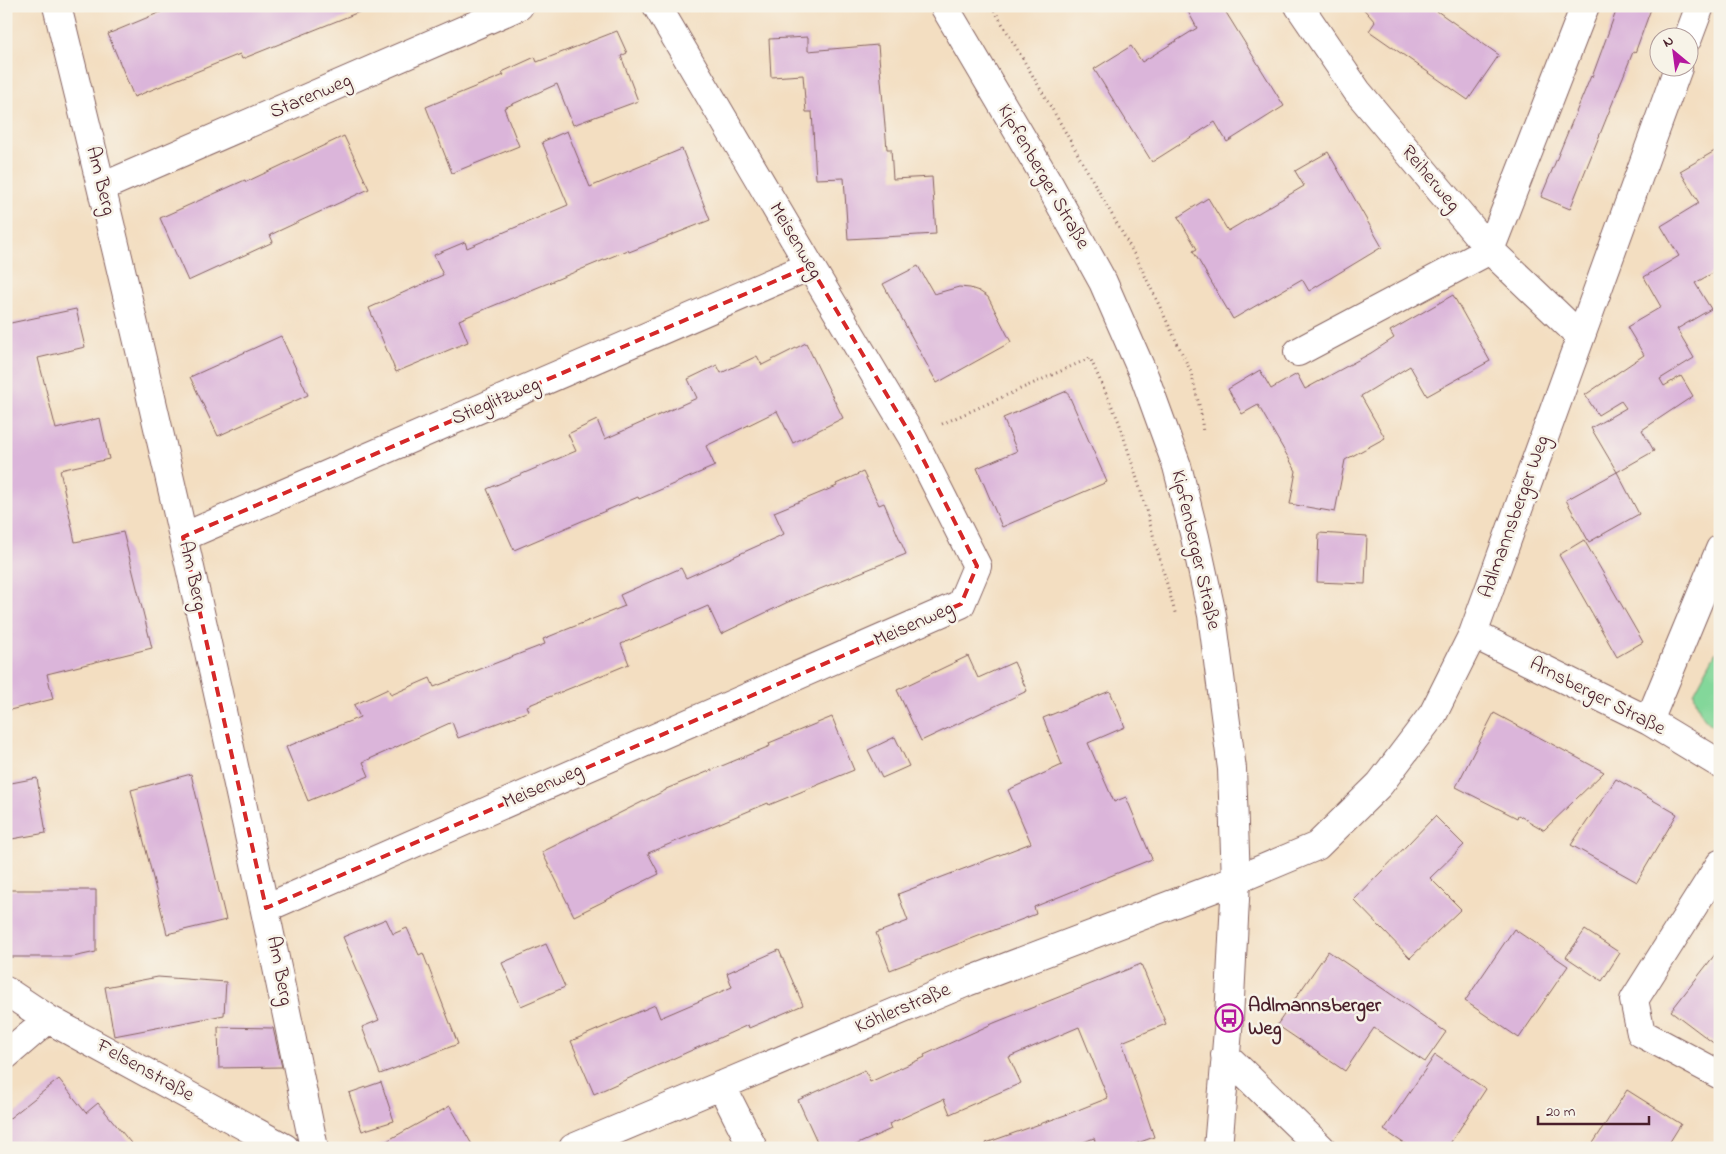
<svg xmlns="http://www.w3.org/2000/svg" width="1726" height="1154" viewBox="0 0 1726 1154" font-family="'Indie Flower',sans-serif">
<rect width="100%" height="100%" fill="#f7f3e8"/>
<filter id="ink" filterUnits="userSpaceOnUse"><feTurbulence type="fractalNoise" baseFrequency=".02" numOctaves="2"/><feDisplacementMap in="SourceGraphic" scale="10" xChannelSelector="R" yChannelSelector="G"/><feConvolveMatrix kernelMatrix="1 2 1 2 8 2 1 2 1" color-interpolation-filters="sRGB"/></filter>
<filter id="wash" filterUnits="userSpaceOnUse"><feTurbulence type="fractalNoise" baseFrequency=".0096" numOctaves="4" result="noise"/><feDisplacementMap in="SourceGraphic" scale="20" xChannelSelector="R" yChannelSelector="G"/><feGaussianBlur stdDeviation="1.12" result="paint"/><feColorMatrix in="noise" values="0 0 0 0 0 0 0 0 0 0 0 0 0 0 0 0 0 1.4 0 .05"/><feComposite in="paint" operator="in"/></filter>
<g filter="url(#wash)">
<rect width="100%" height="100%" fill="#f3dec1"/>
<path fill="#83d79a" stroke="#667b62" d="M 1716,652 L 1720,657 L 1720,730 C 1702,720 1699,712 1694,693 Z"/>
<g id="blocks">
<path fill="#dbb5da" d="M 175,6 L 369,6 L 369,8 L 242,59 L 240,54 L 134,97 L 108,34 Z
M 1185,6 L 1222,6 L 1284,106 L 1227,142 L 1215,122 L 1152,162 L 1094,69 L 1131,46 L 1142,62 L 1197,28 Z
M 1361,6 L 1430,6 L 1499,55 L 1468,100 L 1369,31 L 1375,22 Z
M 1618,6 L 1652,6 L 1635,53 L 1633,52 L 1570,209 L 1541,197 L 1591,76 L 1592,77 Z
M 617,31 L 627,53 L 621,56 L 638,101 L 573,125 L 557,84 L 504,108 L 519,146 L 452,173 L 426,107 L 504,75 L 502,72 L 535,57 L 537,62 Z
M 808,37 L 808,51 L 878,45 L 887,149 L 891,149 L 893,179 L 932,177 L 936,234 L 848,239 L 844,178 L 816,179 L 812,112 L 806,112 L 803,75 L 771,77 L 769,39 Z
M 567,131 L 590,187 L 682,149 L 710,220 L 629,252 L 628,250 L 459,320 L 468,342 L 396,372 L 369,308 L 443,275 L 434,255 L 465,242 L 467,248 L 568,205 L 542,142 Z
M 344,136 L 369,189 L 270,235 L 273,242 L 188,281 L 160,218 L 245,180 L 246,182 Z
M 1720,148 L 1720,269 L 1695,283 L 1711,309 L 1677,329 L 1694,358 L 1660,379 L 1664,386 L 1681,376 L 1693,396 L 1642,430 L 1654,451 L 1617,472 L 1591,428 L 1626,408 L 1621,401 L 1598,415 L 1585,395 L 1644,355 L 1627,327 L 1661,307 L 1644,277 L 1679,256 L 1661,226 L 1699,203 L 1680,171 Z
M 1328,152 L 1382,247 L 1309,291 L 1302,279 L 1233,319 L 1193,251 L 1197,249 L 1178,217 L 1208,198 L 1228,231 L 1304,186 L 1295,171 Z
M 918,266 L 934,294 L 959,287 L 970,288 L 979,291 L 988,297 L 1011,342 L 937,383 L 883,284 Z
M 1453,295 L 1490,361 L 1427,396 L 1410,366 L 1361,396 L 1385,438 L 1345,460 L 1335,512 L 1290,504 L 1296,471 L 1258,405 L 1242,414 L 1228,389 L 1260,370 L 1271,389 L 1297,374 L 1305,389 L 1371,353 L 1394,338 L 1390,331 Z
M 76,309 L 85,347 L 38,358 L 56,429 L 100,418 L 109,459 L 60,470 L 75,542 L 123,532 L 152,648 L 47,674 L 53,699 L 6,711 L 6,324 Z
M 281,336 L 308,395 L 218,436 L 190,377 Z
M 806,343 L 843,418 L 793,443 L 777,411 L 706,446 L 715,466 L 639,499 L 638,497 L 514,550 L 487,489 L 576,451 L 568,434 L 597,420 L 605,439 L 697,398 L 688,379 L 717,365 L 721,373 L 757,356 L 762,365 Z
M 1067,391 L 1107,482 L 1002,527 L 977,468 L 1017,451 L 1003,418 Z
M 863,472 L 879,505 L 884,503 L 906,554 L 788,602 L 721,634 L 708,606 L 621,644 L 629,664 L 527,706 L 529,711 L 458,738 L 452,722 L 363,762 L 369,776 L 308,801 L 286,747 L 360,717 L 354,705 L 388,689 L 391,695 L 430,678 L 434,687 L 545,644 L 543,639 L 625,606 L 620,595 L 681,568 L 686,578 L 784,534 L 774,512 L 837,486 L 836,484 Z
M 1617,472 L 1639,514 L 1589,542 L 1566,500 Z
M 1319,533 L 1367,536 L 1365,584 L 1317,582 Z
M 1584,540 L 1643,642 L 1617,657 L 1559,555 Z
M 968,656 L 978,678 L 1014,662 L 1027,691 L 921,741 L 897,690 Z
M 1110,691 L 1125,727 L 1088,743 L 1114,802 L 1126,797 L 1152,859 L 1034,907 L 1036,914 L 890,970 L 876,933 L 908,921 L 898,894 L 1031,843 L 1008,790 L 1062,765 L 1043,718 Z
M 1494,713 L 1604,772 L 1544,830 L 1518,815 L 1517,818 L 1456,787 Z
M 832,717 L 854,770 L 769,805 L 768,803 L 648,853 L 659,874 L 574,916 L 542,852 L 666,790 L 666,789 L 770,746 L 769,743 Z
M 895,737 L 909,766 L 882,778 L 868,750 Z
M 191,774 L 226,920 L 167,934 L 131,790 Z
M 37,778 L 46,833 L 6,840 L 6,784 Z
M 1616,779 L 1677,814 L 1637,882 L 1571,845 Z
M 1435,816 L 1464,845 L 1430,878 L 1461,909 L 1410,958 L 1354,900 Z
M 6,890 L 96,890 L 96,952 L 73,957 L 6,957 Z
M 386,919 L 393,934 L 407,928 L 419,955 L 423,953 L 458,1044 L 380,1074 L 362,1027 L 379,1020 L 343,937 Z
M 1514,929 L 1568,966 L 1519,1038 L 1465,1001 Z
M 1585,930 L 1620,953 L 1602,981 L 1566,957 Z
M 546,944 L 565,987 L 521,1006 L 502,963 Z
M 1720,948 L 1720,1048 L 1671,1011 Z
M 779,950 L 803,1005 L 749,1028 L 748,1025 L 594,1094 L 571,1041 L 655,1005 L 660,1018 L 732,987 L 727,973 Z
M 1328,951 L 1446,1032 L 1425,1062 L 1374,1028 L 1345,1071 L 1277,1025 Z
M 1141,964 L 1166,1024 L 1122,1042 L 1154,1137 L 1124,1148 L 1097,1148 L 1094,1138 L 1069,1148 L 987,1148 L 986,1143 L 1068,1114 L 1108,1098 L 1079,1027 L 1009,1057 L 1021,1083 L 950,1114 L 944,1099 L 889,1124 L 891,1129 L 849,1148 L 820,1148 L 798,1100 L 865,1070 L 870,1082 L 925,1057 L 924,1055 L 994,1023 Z
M 158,977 L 226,982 L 224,1015 L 114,1036 L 105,987 Z
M 218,1027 L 273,1028 L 282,1067 L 219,1068 Z
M 1435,1055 L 1486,1089 L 1447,1148 L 1411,1148 L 1384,1130 Z
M 59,1079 L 86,1113 L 98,1103 L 135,1148 L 6,1148 L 6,1121 Z
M 381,1082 L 394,1121 L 362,1131 L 349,1093 Z
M 1627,1090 L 1681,1124 L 1666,1148 L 1590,1148 Z
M 450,1106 L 474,1148 L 374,1148 Z"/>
</g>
</g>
<g filter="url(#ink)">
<use href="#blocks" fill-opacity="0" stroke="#856260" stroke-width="1"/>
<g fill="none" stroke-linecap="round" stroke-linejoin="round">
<g stroke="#856260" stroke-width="30">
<path id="minor" d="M 57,6 C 151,385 237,765 314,1148
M 944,6 L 1049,184 L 1103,282 L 1145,378 L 1177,466 L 1195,537 L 1212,615 L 1232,769 L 1236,880 L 1229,1018 L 1218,1148
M 1299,6 L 1357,91 L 1490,250 L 1580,336
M 1688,38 L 1700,6
M 102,187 L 519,6
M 1298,352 L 1490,250 L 1585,6
M 183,537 L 810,266
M 1473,634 L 1649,721 L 1720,764
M 1649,721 L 1720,549
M 1720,864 L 1634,1000 L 1641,1033 L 1720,1075
M 266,908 L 961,604 L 977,566 L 912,437 L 810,266 L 657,6
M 6,991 L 48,1019 L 285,1148
M 6,1055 L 48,1019
M 1225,1055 L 1321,1148
M 721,1085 L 753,1148
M 573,1148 L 967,982 L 1236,880 L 1317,846 L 1380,784 L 1433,714 L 1473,634 L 1678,68"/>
</g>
<path stroke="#856260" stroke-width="3" stroke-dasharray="1 4" stroke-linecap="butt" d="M 992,6 L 1062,126 L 1138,261 L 1191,372 L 1201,413 L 1203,433
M 942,424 L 1090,358 L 1119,422 L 1139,485 L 1176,616"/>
<use href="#minor" stroke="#fff" stroke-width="28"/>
</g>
</g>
<path fill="none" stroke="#d62828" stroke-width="4" stroke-dasharray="10 6" stroke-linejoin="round" d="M 810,266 L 912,437 L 977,566 L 961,604 L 266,908 L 183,537 Z"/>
<defs>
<g id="bus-ring" transform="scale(1.4375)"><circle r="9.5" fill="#f7f3e8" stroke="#b5179e" stroke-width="1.5"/><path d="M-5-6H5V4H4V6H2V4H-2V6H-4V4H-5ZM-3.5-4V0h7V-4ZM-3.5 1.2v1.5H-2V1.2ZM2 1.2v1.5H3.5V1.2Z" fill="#b5179e"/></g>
</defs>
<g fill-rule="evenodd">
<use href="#bus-ring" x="1229" y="1018"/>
</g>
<g text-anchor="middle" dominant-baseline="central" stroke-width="5" stroke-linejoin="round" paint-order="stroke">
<g font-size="20" fill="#4a1f2b" stroke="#f7f3e8">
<text transform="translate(311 97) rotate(-23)">Starenweg</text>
<text transform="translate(1043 177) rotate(60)">Kipfenberger Straße</text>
<text transform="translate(1430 179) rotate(50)">Reiherweg</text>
<text transform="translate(100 181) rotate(76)">Am Berg</text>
<text transform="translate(795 241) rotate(59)">Meisenweg</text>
<text transform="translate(496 402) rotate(-23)">Stieglitzweg</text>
<text transform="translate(1515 517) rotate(-70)">Adlmannsberger Weg</text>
<text transform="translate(1195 550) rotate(77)">Kipfenberger Straße</text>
<text transform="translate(192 576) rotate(77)">Am Berg</text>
<text transform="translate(914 625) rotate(-24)">Meisenweg</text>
<text transform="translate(1597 697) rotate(27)">Arnsberger Straße</text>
<text transform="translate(543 787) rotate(-24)">Meisenweg</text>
<text transform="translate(279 971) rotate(79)">Am Berg</text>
<text transform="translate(903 1009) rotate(-23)">Köhlerstraße</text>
<text transform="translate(145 1071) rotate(29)">Felsenstraße</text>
</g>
<g font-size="20" font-weight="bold" fill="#4a1f2b" stroke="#f7f3e8" text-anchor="start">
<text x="1248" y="1006">Adlmannsberger<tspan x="1248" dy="23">Weg</tspan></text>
</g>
</g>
<rect width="1726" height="1154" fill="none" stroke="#f7f3e8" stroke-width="25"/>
<g transform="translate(1674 52) rotate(331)"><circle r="24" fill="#f7f3e8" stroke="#b29e9c"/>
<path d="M0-4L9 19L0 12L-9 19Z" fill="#b5179e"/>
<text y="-8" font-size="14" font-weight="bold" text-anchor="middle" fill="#4a1f2b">N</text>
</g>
<path d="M1538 1116v8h111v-8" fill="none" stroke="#4a1f2b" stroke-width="2.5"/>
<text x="1546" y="1116" font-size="15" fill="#4a1f2b" stroke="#f7f3e8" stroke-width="4" paint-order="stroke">20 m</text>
</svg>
